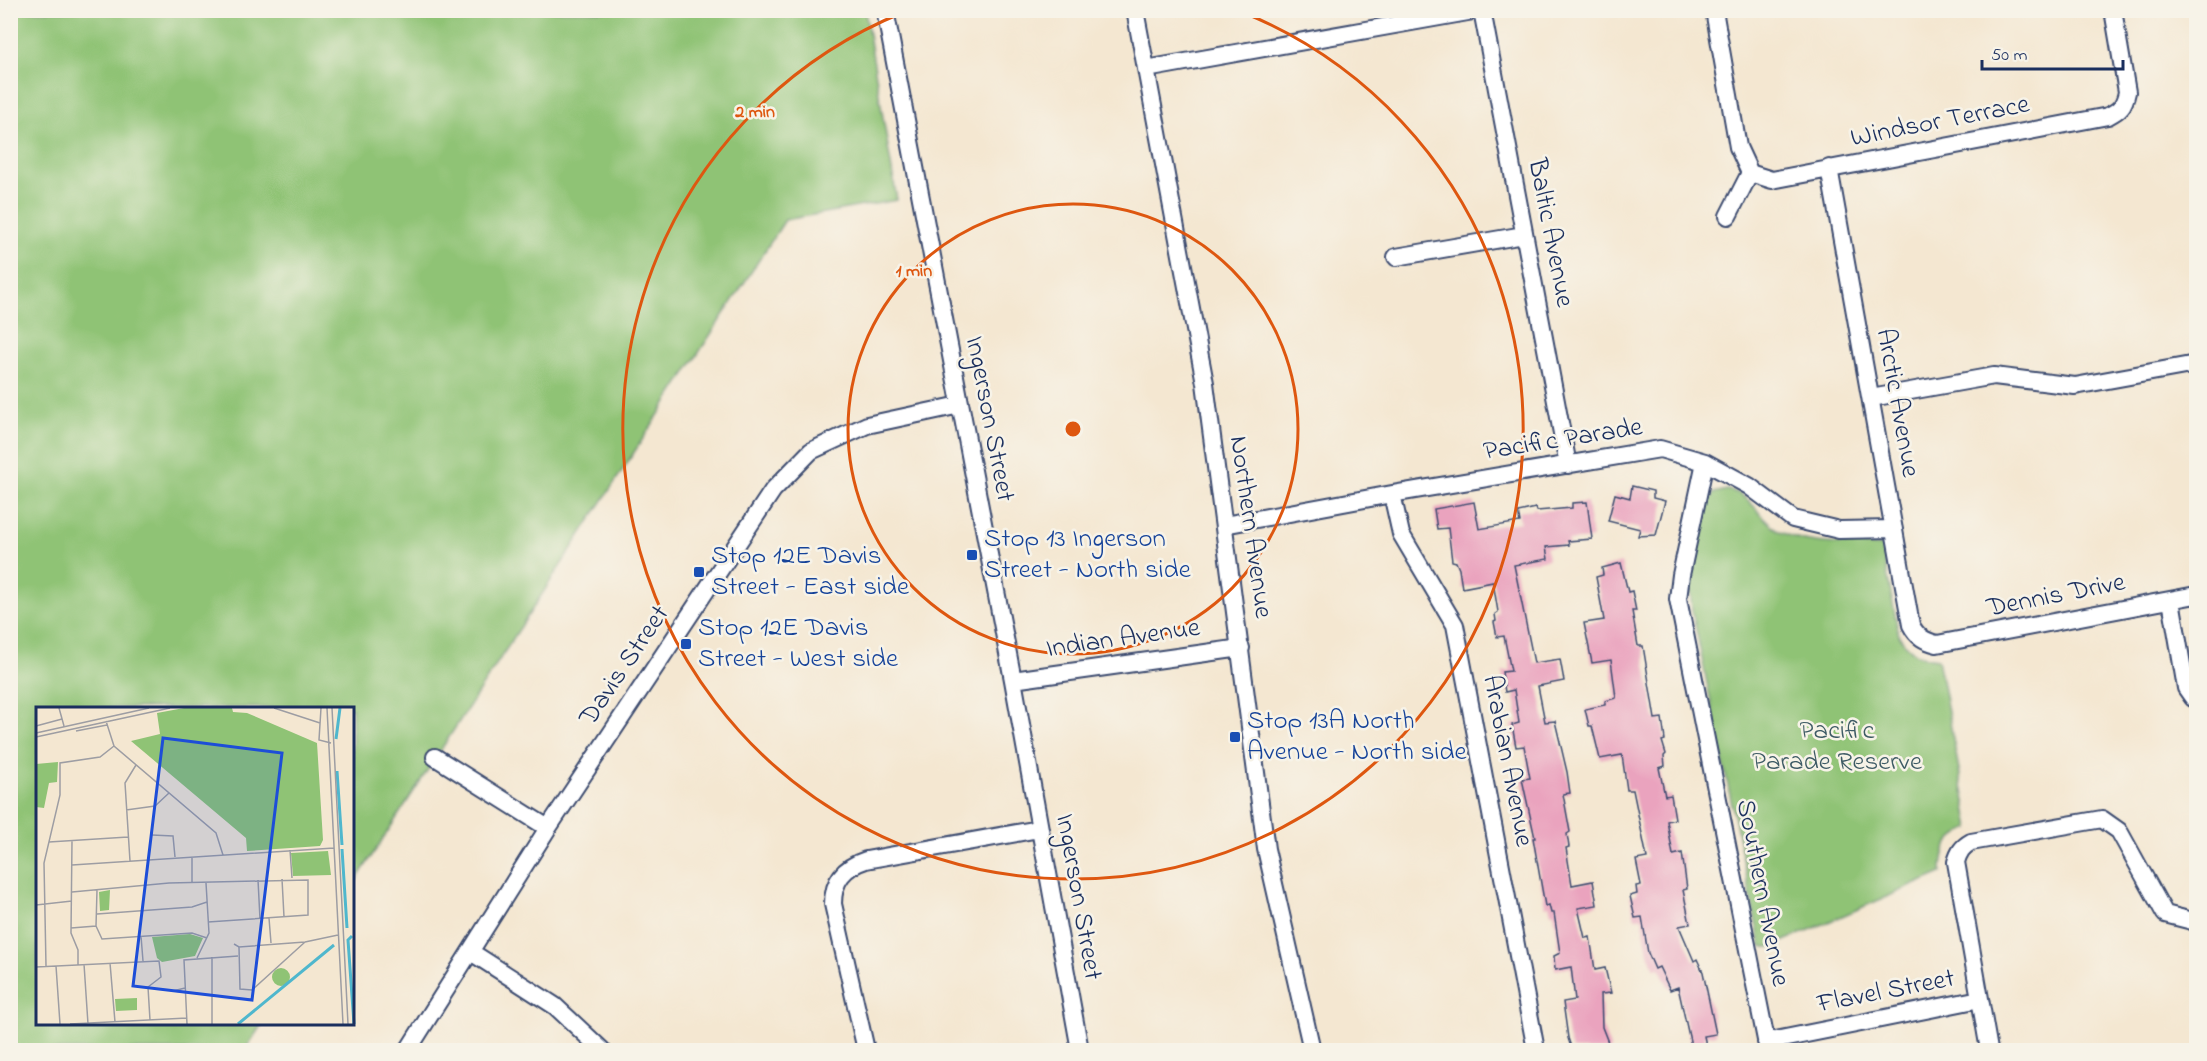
<svg xmlns="http://www.w3.org/2000/svg" width="2207" height="1061" viewBox="0 0 2207 1061" font-family="'Indie Flower',sans-serif">
<rect width="100%" height="100%" fill="#f7f3e8"/>
<filter id="ink" filterUnits="userSpaceOnUse"><feTurbulence type="fractalNoise" baseFrequency=".0167" numOctaves="2"/><feDisplacementMap in="SourceGraphic" scale="12" xChannelSelector="R" yChannelSelector="G"/><feConvolveMatrix kernelMatrix="1 2 1 2 8 2 1 2 1" color-interpolation-filters="sRGB"/></filter>
<filter id="wash" filterUnits="userSpaceOnUse"><feTurbulence type="fractalNoise" baseFrequency=".008" numOctaves="4" result="noise"/><feDisplacementMap in="SourceGraphic" scale="24" xChannelSelector="R" yChannelSelector="G"/><feGaussianBlur stdDeviation="1.35" result="paint"/><feColorMatrix in="noise" values="0 0 0 0 0 0 0 0 0 0 0 0 0 0 0 0 0 1.4 0 .05"/><feComposite in="paint" operator="in"/></filter>
<g filter="url(#wash)">
<rect width="100%" height="100%" fill="#f4e7d1"/>
<path fill="#8fc375" stroke="#55796a" stroke-width="1.5" d="M 10,11 L 865,11 L 897,200 L 785,220 L 353,885 L 352,708 L 38,708 L 38,1024 L 262,1024 L 245,1050 L 11,1050 Z
M 1727,490 C 1752,493 1760,521 1781,532 C 1806,546 1853,544 1882,546 L 1899,636 C 1911,653 1917,657 1938,659 L 1970,828 C 1947,838 1942,849 1942,873 L 1770,947 L 1761,947 L 1692,610 L 1689,575 L 1706,506 L 1714,493 Z"/>
<g id="blocks">
<path fill="#eaa3be" d="M 1632,486 L 1653,491 L 1653,498 L 1665,501 L 1656,535 L 1638,536 L 1640,529 L 1608,521 L 1615,494 L 1630,498 Z
M 1474,502 L 1479,529 L 1520,522 L 1518,512 L 1536,508 L 1537,511 L 1572,508 L 1572,503 L 1587,502 L 1592,539 L 1568,541 L 1569,545 L 1546,547 L 1548,559 L 1514,565 L 1534,663 L 1560,659 L 1564,681 L 1538,686 L 1545,722 L 1555,721 L 1567,772 L 1570,793 L 1563,794 L 1570,832 L 1567,834 L 1569,847 L 1566,848 L 1572,885 L 1593,881 L 1597,905 L 1578,908 L 1585,938 L 1590,937 L 1595,970 L 1605,968 L 1611,993 L 1601,994 L 1602,1027 L 1611,1050 L 1572,1050 L 1568,1038 L 1563,1002 L 1575,1000 L 1571,967 L 1555,970 L 1554,956 L 1560,953 L 1554,913 L 1551,913 L 1549,905 L 1545,906 L 1533,838 L 1535,838 L 1522,779 L 1530,778 L 1524,746 L 1516,747 L 1512,725 L 1519,723 L 1514,690 L 1505,692 L 1502,672 L 1511,671 L 1504,636 L 1497,637 L 1494,622 L 1496,621 L 1495,614 L 1498,612 L 1493,582 L 1462,588 L 1459,569 L 1456,562 L 1452,561 L 1448,528 L 1437,529 L 1434,509 Z
M 1621,563 L 1628,592 L 1632,591 L 1636,611 L 1632,611 L 1638,646 L 1643,646 L 1655,719 L 1662,718 L 1665,740 L 1662,741 L 1666,754 L 1664,756 L 1665,766 L 1659,768 L 1665,796 L 1671,795 L 1675,819 L 1667,821 L 1673,855 L 1682,853 L 1687,889 L 1683,890 L 1690,924 L 1679,926 L 1694,961 L 1697,959 L 1703,972 L 1716,1034 L 1704,1036 L 1707,1050 L 1692,1050 L 1678,987 L 1670,990 L 1659,967 L 1655,969 L 1648,953 L 1642,917 L 1635,918 L 1630,896 L 1637,894 L 1636,886 L 1641,885 L 1636,860 L 1647,858 L 1633,790 L 1627,790 L 1622,755 L 1600,759 L 1592,726 L 1589,726 L 1585,709 L 1605,705 L 1605,701 L 1616,698 L 1611,660 L 1592,663 L 1584,623 L 1604,620 L 1596,577 L 1603,575 L 1602,568 Z"/>
</g>
</g>
<g filter="url(#ink)">
<use href="#blocks" fill-opacity="0" stroke="#3c4b6f" stroke-width="1.5"/>
<g fill="none" stroke-linecap="round" stroke-linejoin="round">
<g stroke="#3c4b6f" stroke-width="20">
<path id="minor" d="M 885,10 L 1013,680 L 1080,1050
M 1135,10 L 1205,383 L 1266,849 L 1312,1050
M 1482,10 L 1568,465
M 1714,10 L 1738,147 L 1750,173
M 1146,69 L 1479,10
M 1829,168 L 1911,625 C 1917,637 1925,641 1937,644 L 2196,595
M 1750,173 L 1772,180 L 2108,116 C 2120,110 2124,106 2127,92 L 2113,10
M 1728,216 L 1750,173
M 1396,257 L 1524,235
M 1871,398 L 1994,376 L 2075,386 L 2196,364
M 1705,462 L 1681,575 L 1678,599 L 1768,1050
M 1392,494 L 1401,534 L 1455,625 L 1536,1050
M 1224,525 L 1392,494 L 1660,449 L 1705,462 L 1749,486 L 1793,519 L 1839,530 L 1894,529
M 2171,600 L 2186,688 L 2193,698 L 2196,698
M 1013,680 L 1241,648
M 435,757 L 548,828
M 471,952 L 555,1006 L 602,1050
M 1766,1042 L 1980,999
M 408,1050 L 548,828 L 773,490 L 811,451 L 867,425 L 960,405
M 866,1050 L 833,904 C 833,880 844,867 866,860 L 1039,829
M 1989,1050 L 1956,862 C 1959,852 1962,847 1971,842 L 2102,819 L 2119,831 L 2165,914 L 2196,922"/>
</g>
<use href="#minor" stroke="#fff" stroke-width="16"/>
</g>
</g>
<g fill="none" stroke="#de5710" stroke-width="3">
<circle cx="1073" cy="429" r="225"/>
<path d="M1242 12A450 450 0 1 1 904 12"/>
</g>
<g fill="#1a4fb4" stroke="#f7f3e8" stroke-width="2">
<rect x="966" y="549" width="12" height="12" rx="3"/>
<rect x="693" y="566" width="12" height="12" rx="3"/>
<rect x="680" y="638" width="12" height="12" rx="3"/>
<rect x="1229" y="731" width="12" height="12" rx="3"/>
</g>
<g text-anchor="middle" dominant-baseline="central" stroke-width="5" stroke-linejoin="round" paint-order="stroke">
<g font-size="27" fill="#1b2f5e" stroke="#f7f3e8">
<text transform="translate(1940 122) rotate(-11)">Windsor Terrace</text>
<text transform="translate(1550 233) rotate(79)">Baltic Avenue</text>
<text transform="translate(1897 403) rotate(80)">Arctic Avenue</text>
<text transform="translate(989 419) rotate(79)">Ingerson Street</text>
<text transform="translate(1563 440) rotate(-9)">Pacific Parade</text>
<text transform="translate(1250 527) rotate(82)">Northern Avenue</text>
<text transform="translate(2056 596) rotate(-11)">Dennis Drive</text>
<text transform="translate(1123 639) rotate(-8)">Indian Avenue</text>
<text transform="translate(625 666) rotate(-56)">Davis Street</text>
<text transform="translate(1507 761) rotate(79)">Arabian Avenue</text>
<text transform="translate(1762 893) rotate(79)">Southern Avenue</text>
<text transform="translate(1078 897) rotate(80)">Ingerson Street</text>
<text transform="translate(1886 992) rotate(-11)">Flavel Street</text>
</g>
<g font-size="27" fill="#164399" stroke="#f7f3e8" text-anchor="start">
<text x="984" y="539">Stop 13 Ingerson<tspan x="984" dy="31">Street - North side</tspan></text>
<text x="711" y="556">Stop 12E Davis<tspan x="711" dy="31">Street - East side</tspan></text>
<text x="698" y="628">Stop 12E Davis<tspan x="698" dy="31">Street - West side</tspan></text>
<text x="1247" y="721">Stop 13A North<tspan x="1247" dy="31">Avenue - North side</tspan></text>
</g>
<g font-size="27" fill="#3e5b65" stroke="#f7f3e8">
<text x="1837" y="731">Pacific<tspan x="1837" dy="31">Parade Reserve</tspan></text>
</g>
</g>
<g transform="translate(36 707)">
<rect width="318" height="318" fill="#f4e7d1"/>
<path d="M 148,1 L 196,1 L 197,5 L 211,6 L 281,36 L 287,133 L 284,139 L 211,144 L 210,131 L 95,34 L 124,27 L 121,6 ZM 22,55 L 21,75 L 13,76 L 8,101 L 0,100 L 0,57 ZM 292,144 L 295,168 L 257,169 L 255,146 ZM 74,183 L 73,203 L 64,204 L 63,185 ZM 154,227 L 167,231 L 159,249 L 126,255 L 121,251 L 116,230 ZM236 270a9 9 0 1 1 18 0a9 9 0 1 1-18 0ZM 101,291 L 101,303 L 80,304 L 79,292 Z" fill="#8fc375"/>
<path fill="none" stroke="#4fb7cd" stroke-width="3" d="M 300,32 L 304,1M 301,64 L 306,138M 306,142 L 311,221M 316,229 L 312,233 L 318,317M 202,317 L 298,238"/>
<path fill="none" stroke="#9d9da3" stroke-width="1.5" d="M 23,1 L 28,19M 238,1 L 284,16M 285,1 L 283,33 L 295,36M 291,1 L 307,317M 296,1 L 312,317M 70,14 L 78,39 L 180,126 L 187,148M 0,19 L 26,12M 40,24 L 71,18M 0,26 L 113,1M 0,30 L 134,1M 90,103 L 119,99 L 133,86M 116,128 L 137,129 L 139,150M 36,134 L 35,226 L 42,243 L 42,258M 13,135 L 92,130M 254,143 L 256,171M 156,151 L 156,176M 94,154 L 89,76 L 100,58M 36,158 L 298,141M 246,172 L 248,210M 222,173 L 224,212M 36,185 L 133,176 L 272,173 L 272,208 L 172,215M 0,198 L 36,194M 61,207 L 156,200 L 171,195M 233,211 L 235,236M 60,219 L 66,232 L 156,226 L 171,231M 35,221 L 60,219 L 61,183M 105,229 L 107,254M 198,237 L 203,240 L 269,235 L 302,228M 203,240 L 204,282 L 216,283 L 269,235M 176,250 L 176,317M 161,251 L 173,226 L 170,176M 74,256 L 79,315M 48,257 L 52,317M 10,259 L 8,156 L 24,88 L 24,56 L 64,50 L 78,39M 20,259 L 24,317M 0,260 L 123,254 L 125,270 L 112,280 L 114,313M 149,281 L 137,284 L 149,285M 34,317 L 151,311M 151,317 L 148,253 L 202,249"/>
<path fill="#1d4ed8" fill-opacity="0.15" stroke="#1d4ed8" stroke-width="3" d="M 127,31 L 246,46 L 216,293 L 97,279 Z"/>
<rect width="318" height="318" fill="none" stroke="#1b2f5e" stroke-width="3"/>
</g>
<circle cx="1073" cy="429" r="9" fill="#de5710" stroke="#f7f3e8" stroke-width="3"/>
<g font-size="18" text-anchor="middle" font-weight="bold" fill="#de5710" stroke="#f7f3e8" stroke-width="5" stroke-linejoin="round" paint-order="stroke">
<text x="755" y="117">2 min</text>
<text x="914" y="276">1 min</text>
</g>
<rect width="2207" height="1061" fill="none" stroke="#f7f3e8" stroke-width="36"/>
<path d="M1982 60v9h141v-9" fill="none" stroke="#1b2f5e" stroke-width="3"/>
<text x="1991" y="60" font-size="18" fill="#1b2f5e" stroke="#f7f3e8" stroke-width="4.5" paint-order="stroke">50 m</text>
</svg>
